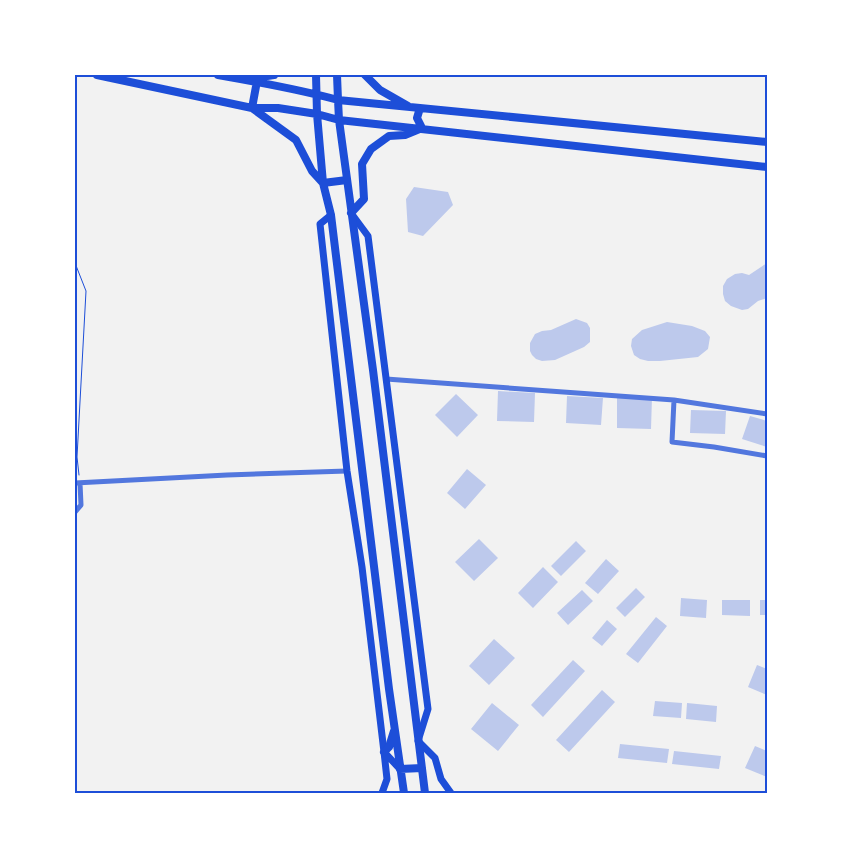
<svg xmlns="http://www.w3.org/2000/svg" width="842" height="868" viewBox="0 0 842 868" font-family="Georgia,serif">
<rect width="100%" height="100%" fill="#f2f2f2"/>
<path fill="#bdc9ec" d="M 414,187 L 448,192 L 453,205 L 423,236 L 408,232 L 406,199 Z
M 767,263 L 767,298 L 758,301 L 748,309 L 742,310 L 731,306 L 725,301 L 723,294 L 723,286 L 727,279 L 735,274 L 742,273 L 749,275 Z
M 576,319 L 587,323 L 590,328 L 590,342 L 584,347 L 555,360 L 542,361 L 536,359 L 532,355 L 530,351 L 530,343 L 535,334 L 542,331 L 551,330 Z
M 667,322 L 692,326 L 705,331 L 710,337 L 708,349 L 698,357 L 660,361 L 648,361 L 640,359 L 634,355 L 631,346 L 632,339 L 642,330 Z
M 498,391 L 535,393 L 534,422 L 497,421 Z
M 456,394 L 478,415 L 457,437 L 435,415 Z
M 567,396 L 603,398 L 601,425 L 566,423 Z
M 617,397 L 652,397 L 651,429 L 617,428 Z
M 691,410 L 726,411 L 725,434 L 690,433 Z
M 750,416 L 767,421 L 767,447 L 742,439 Z
M 467,469 L 486,485 L 465,509 L 447,493 Z
M 479,539 L 498,558 L 474,581 L 455,562 Z
M 576,541 L 586,551 L 561,576 L 551,566 Z
M 606,559 L 619,571 L 598,594 L 585,583 Z
M 543,567 L 558,582 L 533,608 L 518,593 Z
M 636,588 L 645,597 L 625,617 L 616,608 Z
M 582,590 L 593,601 L 568,625 L 557,613 Z
M 681,598 L 707,600 L 706,618 L 680,616 Z
M 722,600 L 750,600 L 750,616 L 722,615 Z
M 760,600 L 767,600 L 767,615 L 760,615 Z
M 656,617 L 667,626 L 638,663 L 626,654 Z
M 607,620 L 617,629 L 602,646 L 592,638 Z
M 494,639 L 515,658 L 489,685 L 469,666 Z
M 573,660 L 585,671 L 543,717 L 531,705 Z
M 757,665 L 767,669 L 767,695 L 748,687 Z
M 602,690 L 615,702 L 569,752 L 556,740 Z
M 655,701 L 682,703 L 681,718 L 653,716 Z
M 492,703 L 519,725 L 498,751 L 471,729 Z
M 687,703 L 717,706 L 716,722 L 686,719 Z
M 620,744 L 669,749 L 667,763 L 618,758 Z
M 755,746 L 767,751 L 767,777 L 745,768 Z
M 674,751 L 721,756 L 719,769 L 672,764 Z"/>
<g fill="none" stroke-linecap="round" stroke-linejoin="round">
<path stroke="#1d4ed8" stroke-width="1" d="M 75,263 L 86,291 L 77,457 L 79,475"/>
<path stroke="#5277de" stroke-width="5" d="M 386,379 L 674,400 L 767,414
M 674,400 L 672,442 L 714,447 L 767,456
M 75,483 L 227,475 L 347,471
M 75,512 L 81,505 L 80,483"/>
<path stroke="#1d4ed8" stroke-width="7" d="M 351,213 L 368,236 L 428,709 L 418,741 L 435,758 L 441,779 L 451,793
M 331,215 L 320,224 L 347,471 L 362,567 L 384,752 L 387,779 L 382,793
M 384,752 L 400,769"/>
<path stroke="#1d4ed8" stroke-width="8" d="M 97,75 L 252,108 L 278,108 L 317,114 L 323,183 L 331,215 L 389,689 L 404,793
M 218,75 C 258,82 298,89 338,100 L 339,120 L 317,114 L 316,75
M 337,75 L 338,100 L 767,142
M 365,75 L 380,90 L 408,106
M 254,78 L 274,75
M 252,108 L 296,140 L 312,171 L 323,183
M 252,108 L 257,81
M 323,183 L 347,180
M 351,213 L 364,199 L 362,164 L 371,149 L 389,136 L 405,135 L 422,128 L 417,118 L 420,108
M 384,752 L 389,747 L 394,731
M 400,769 L 422,768
M 425,793 L 373,370 L 339,120 L 767,167"/>
</g>
<rect width="842" height="868" fill="none" stroke="#ffffff" stroke-width="152"/>
<rect x="76" y="76" width="690" height="716" fill="none" stroke="#1d4ed8" stroke-width="2"/>
</svg>
